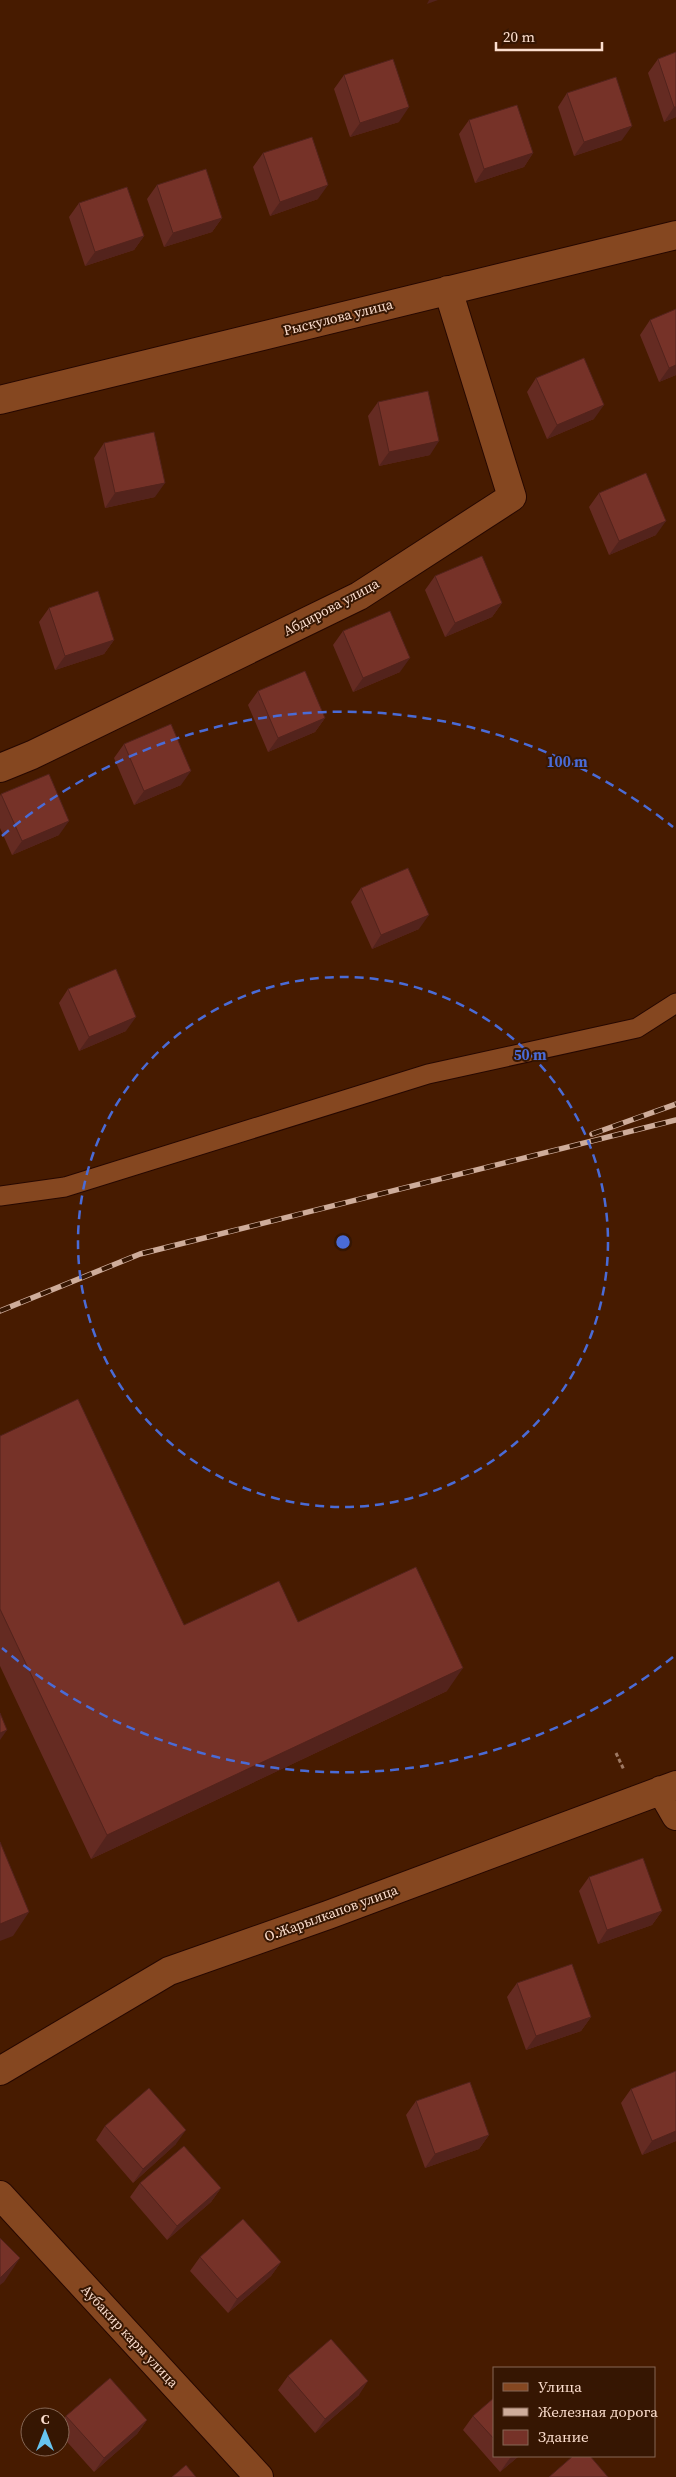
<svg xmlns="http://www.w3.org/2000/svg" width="676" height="2477" viewBox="0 0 676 2477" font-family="'Source Serif 4',serif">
<rect width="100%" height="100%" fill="#471b00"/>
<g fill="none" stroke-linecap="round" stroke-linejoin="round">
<g stroke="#260800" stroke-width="21">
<path id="service" d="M 0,1196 L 65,1187 L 428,1074 L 637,1028 L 676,1003"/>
</g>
<g stroke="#260800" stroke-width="30">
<path id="minor" d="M 0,400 L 676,235
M 0,768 L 32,755 L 359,596 L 512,497 L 448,290
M 661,1790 L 676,1816
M 0,2071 L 169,1971 L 328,1915 L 676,1785
M 0,2195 L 259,2477"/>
</g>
<path stroke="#9e7963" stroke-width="3" stroke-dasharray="4 2.5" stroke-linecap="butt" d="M 616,1753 L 624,1770"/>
<use href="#service" stroke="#854720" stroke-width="19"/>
<use href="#minor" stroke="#854720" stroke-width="28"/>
<g stroke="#ceac9a" stroke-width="5.5">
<path id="rail" d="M 592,1134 L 676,1104
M 0,1311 L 140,1254 L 676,1120"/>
</g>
<use href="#rail" stroke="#361602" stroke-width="4" stroke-dasharray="11" stroke-linecap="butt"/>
</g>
<path fill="#652b22" d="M 676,52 L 676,117 L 664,122 L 648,73 L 658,59 Z
M 344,75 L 399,122 L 350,137 L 334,89 Z
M 567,93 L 622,140 L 574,156 L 558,107 Z
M 469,120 L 533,153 L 524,167 L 475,183 L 459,134 Z
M 263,153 L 318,199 L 270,216 L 253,167 Z
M 157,185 L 222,218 L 212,232 L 164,247 L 147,199 Z
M 79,203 L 144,236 L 134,250 L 85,266 L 69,217 Z
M 650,320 L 676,375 L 659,382 L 640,335 Z
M 536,378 L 594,419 L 547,439 L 527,392 Z
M 378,402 L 430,455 L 379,466 L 368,416 Z
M 104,443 L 155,497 L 105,508 L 94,458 Z
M 599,493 L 656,535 L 609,555 L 589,507 Z
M 435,576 L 502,603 L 492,617 L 445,637 L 425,590 Z
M 49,608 L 114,640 L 104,654 L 55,670 L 39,622 Z
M 343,631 L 400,672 L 353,692 L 333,645 Z
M 258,691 L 325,718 L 315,732 L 268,752 L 248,705 Z
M 124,744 L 181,785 L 134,805 L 114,758 Z
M 1,794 L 59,835 L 12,855 L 0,828 L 0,796 Z
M 361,888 L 419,929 L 372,949 L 351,902 Z
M 68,989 L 126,1031 L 79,1051 L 59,1003 Z
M 0,1436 L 184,1625 L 298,1622 L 447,1691 L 91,1859 L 0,1666 Z
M 589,1877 L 662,1911 L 652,1925 L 598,1944 L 579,1891 Z
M 517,1983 L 591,2017 L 581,2031 L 526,2050 L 507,1997 Z
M 676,2071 L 676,2141 L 642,2155 L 621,2103 L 631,2089 Z
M 416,2101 L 489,2135 L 479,2149 L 425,2168 L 406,2115 Z
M 105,2126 L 176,2144 L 133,2183 L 96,2140 Z
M 140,2183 L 221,2188 L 211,2202 L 167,2240 L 130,2197 Z
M 200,2257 L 281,2262 L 271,2276 L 228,2313 L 190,2271 Z
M 288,2376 L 359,2395 L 315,2433 L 278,2390 Z
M 495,2397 L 495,2456 L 519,2456 L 500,2472 L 463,2430 L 473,2416 Z
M 66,2416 L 147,2420 L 137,2434 L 94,2472 L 60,2434 L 60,2425 Z"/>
<path fill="#53231c" d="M 429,0 L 438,0 L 427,4 Z
M 409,107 L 399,122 L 350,137 L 360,123 Z
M 674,107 L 676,107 L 676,117 L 664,122 Z
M 632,126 L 622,140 L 574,156 L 584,142 Z
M 533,153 L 524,167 L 475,183 L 484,169 Z
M 328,185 L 318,199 L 270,216 L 280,202 Z
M 222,218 L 212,232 L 164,247 L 173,233 Z
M 144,236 L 134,250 L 85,266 L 95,252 Z
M 676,365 L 676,375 L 659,382 L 669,368 Z
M 604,405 L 594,419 L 547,439 L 557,425 Z
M 439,441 L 430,455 L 379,466 L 389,452 Z
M 165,483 L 155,497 L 105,508 L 115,493 Z
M 666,521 L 656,535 L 609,555 L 619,541 Z
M 502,603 L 492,617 L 445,637 L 455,623 Z
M 114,640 L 104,654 L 55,670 L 65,656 Z
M 410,658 L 400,672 L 353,692 L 363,678 Z
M 325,718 L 315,732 L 268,752 L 278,738 Z
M 191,771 L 181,785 L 134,805 L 144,791 Z
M 69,821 L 59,835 L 12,855 L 22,841 Z
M 429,915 L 419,929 L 372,949 L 381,935 Z
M 136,1017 L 126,1031 L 79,1051 L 89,1037 Z
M 463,1668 L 447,1691 L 91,1859 L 107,1835 Z
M 7,1730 L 0,1740 L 0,1733 Z
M 662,1911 L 652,1925 L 598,1944 L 607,1930 Z
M 29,1912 L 13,1936 L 0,1941 L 0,1924 Z
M 591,2017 L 581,2031 L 526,2050 L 536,2036 Z
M 186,2130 L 176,2144 L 133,2183 L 143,2169 Z
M 676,2131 L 676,2141 L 642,2155 L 652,2141 Z
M 489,2135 L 479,2149 L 425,2168 L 435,2154 Z
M 221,2188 L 211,2202 L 167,2240 L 177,2226 Z
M 20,2258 L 4,2282 L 0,2285 L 0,2278 Z
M 281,2262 L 271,2276 L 228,2313 L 237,2299 Z
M 368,2381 L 359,2395 L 315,2433 L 325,2419 Z
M 147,2420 L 137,2434 L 94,2472 L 104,2458 Z
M 513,2456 L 519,2456 L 500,2472 L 510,2458 Z"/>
<path fill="#763228" stroke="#53231c" d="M 676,52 L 676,107 L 674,107 L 658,59 Z
M 393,59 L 409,107 L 360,123 L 344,75 Z
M 616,77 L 632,126 L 584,142 L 567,93 Z
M 517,105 L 533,153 L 484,169 L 469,120 Z
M 312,137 L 328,185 L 280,202 L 263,153 Z
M 206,169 L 222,218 L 173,233 L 157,185 Z
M 127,187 L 144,236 L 95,252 L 79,203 Z
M 676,309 L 676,365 L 669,368 L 650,320 Z
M 584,358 L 604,405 L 557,425 L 536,378 Z
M 428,391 L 439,441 L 389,452 L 378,402 Z
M 154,432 L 165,483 L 115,493 L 104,443 Z
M 646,473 L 666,521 L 619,541 L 599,493 Z
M 482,556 L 502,603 L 455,623 L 435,576 Z
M 98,591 L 114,640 L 65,656 L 49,608 Z
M 390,611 L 410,658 L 363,678 L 343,631 Z
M 305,671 L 325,718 L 278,738 L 258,691 Z
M 171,724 L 191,771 L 144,791 L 124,744 Z
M 49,774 L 69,821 L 22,841 L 1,794 Z
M 408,868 L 429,915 L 381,935 L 361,888 Z
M 116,969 L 136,1017 L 89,1037 L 68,989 Z
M 78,1399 L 184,1625 L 279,1581 L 298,1622 L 416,1567 L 463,1668 L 107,1835 L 0,1609 L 0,1436 Z
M 0,1713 L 7,1730 L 0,1733 Z
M 0,1842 L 29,1912 L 0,1924 Z
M 643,1858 L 662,1911 L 607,1930 L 589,1877 Z
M 572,1964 L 591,2017 L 536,2036 L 517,1983 Z
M 676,2071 L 676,2131 L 652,2141 L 631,2089 Z
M 470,2082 L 489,2135 L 435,2154 L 416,2101 Z
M 149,2088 L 186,2130 L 143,2169 L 105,2126 Z
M 184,2146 L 221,2188 L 177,2226 L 140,2183 Z
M 243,2219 L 281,2262 L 237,2299 L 200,2257 Z
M 0,2238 L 20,2258 L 0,2278 Z
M 331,2339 L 368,2381 L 325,2419 L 288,2376 Z
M 110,2378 L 147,2420 L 104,2458 L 66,2416 Z
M 495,2397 L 495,2440 L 473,2416 Z
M 573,2456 L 590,2456 L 608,2477 L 549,2477 Z
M 186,2465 L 196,2477 L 172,2477 Z"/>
<g fill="none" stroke="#4a6bd6" stroke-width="2.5" stroke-dasharray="9 6">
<circle cx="343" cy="1242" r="265"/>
<path d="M673 1657A530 530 0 0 1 2 1648M2 836A530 530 0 0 1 673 827"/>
</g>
<g text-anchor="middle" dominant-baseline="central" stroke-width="4" stroke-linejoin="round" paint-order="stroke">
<g font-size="14" fill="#fcdece" stroke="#361602">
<text transform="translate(338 317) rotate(-14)">Рыскулова улица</text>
<text transform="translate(331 607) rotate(-28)">Абдирова улица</text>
<text transform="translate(331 1913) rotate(-20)">О.Жарылкапов улица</text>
<text transform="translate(130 2336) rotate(47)">Аубакир кары улица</text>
</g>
</g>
<circle cx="343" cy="1242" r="8" fill="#4a6bd6" stroke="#361602" stroke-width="2.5"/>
<g font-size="15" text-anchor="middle" font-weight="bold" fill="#4a6bd6" stroke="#361602" stroke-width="4" stroke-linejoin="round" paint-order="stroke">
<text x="567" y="767">100 m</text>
<text x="530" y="1060">50 m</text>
</g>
<rect x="493" y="2367" width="162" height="90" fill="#361602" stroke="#856654"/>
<rect x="503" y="2383" width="25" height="8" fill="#854720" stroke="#856654"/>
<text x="538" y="2392" font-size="15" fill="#fcdece">Улица</text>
<rect x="503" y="2408" width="25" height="8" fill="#ceac9a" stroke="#856654"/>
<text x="538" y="2417" font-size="15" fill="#fcdece">Железная дорога</text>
<rect x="503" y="2430" width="25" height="15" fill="#763228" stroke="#856654"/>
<text x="538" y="2442" font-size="15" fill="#fcdece">Здание</text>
<g transform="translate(45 2432)"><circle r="24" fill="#361602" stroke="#856654"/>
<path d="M0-4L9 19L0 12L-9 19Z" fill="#67c4f0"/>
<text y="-8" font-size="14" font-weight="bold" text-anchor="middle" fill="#fcdece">С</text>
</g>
<path d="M496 42v8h106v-8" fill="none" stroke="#fcdece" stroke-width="2.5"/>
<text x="503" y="42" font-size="15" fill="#fcdece" stroke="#361602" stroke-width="4" paint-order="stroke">20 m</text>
</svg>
